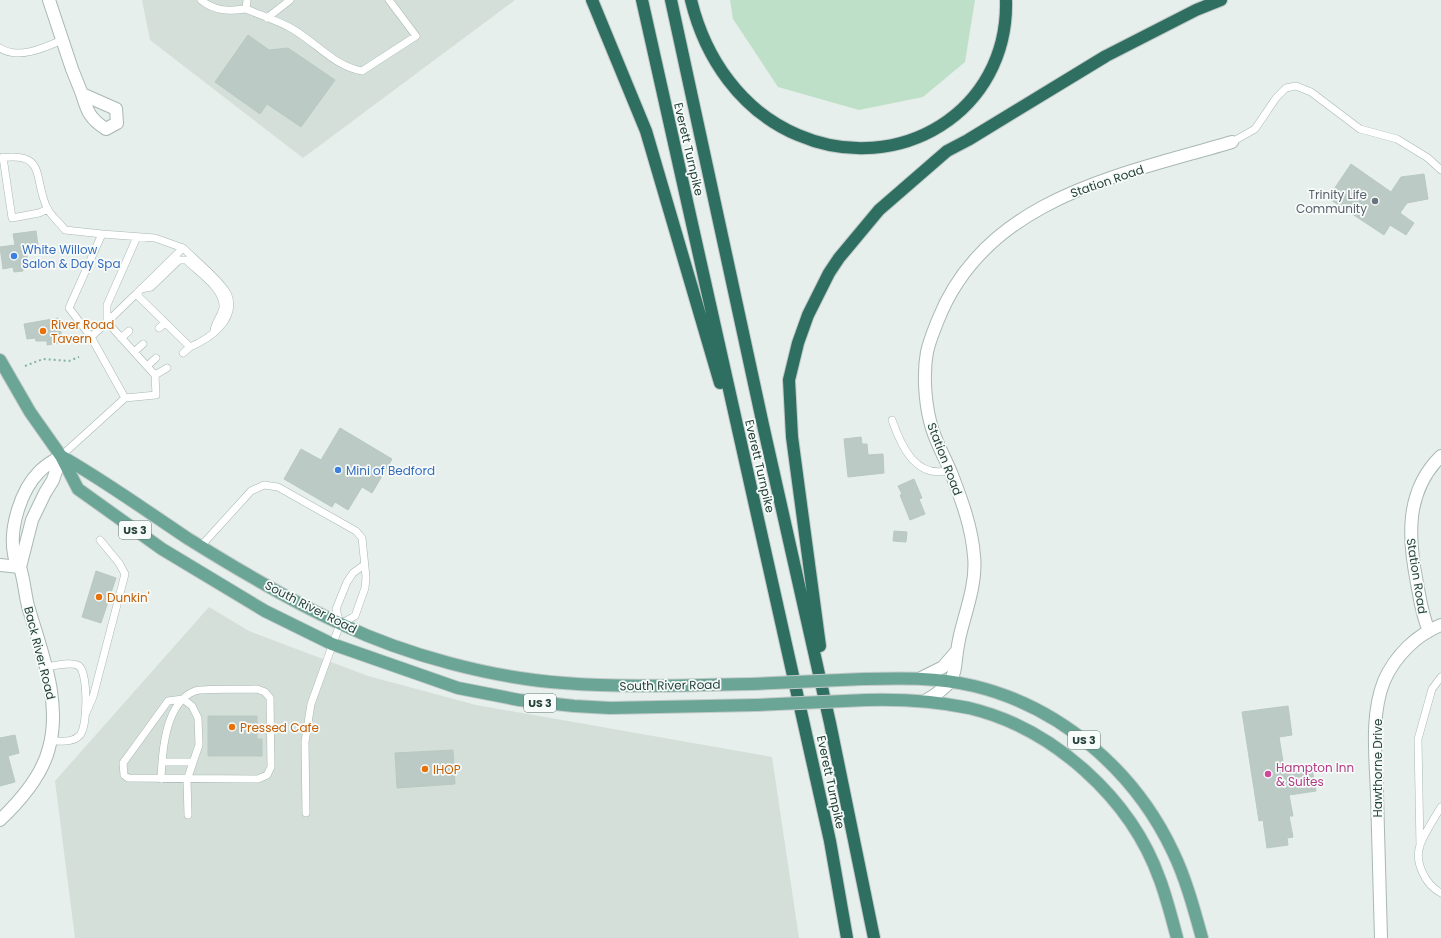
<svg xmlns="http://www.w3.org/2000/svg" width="1441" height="938" viewBox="0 0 1441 938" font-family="Poppins,sans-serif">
<rect width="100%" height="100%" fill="#e6efeb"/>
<path fill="#d4dfda" d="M 142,0 L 515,0 L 303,158 L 150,40 Z
M 209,607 L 249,631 L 368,676 L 476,705 L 772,757 L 799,938 L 75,938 L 55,781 Z"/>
<path fill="#bfe0c8" d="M 730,0 L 975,0 L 965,62 L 923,97 L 859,110 L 778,87 L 733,19 Z"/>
<path fill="#bbcac4" stroke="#b8c9c2" d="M 248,35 L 269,50 L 288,48 L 335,80 L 301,127 L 267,104 L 260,114 L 215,82 Z
M 1351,164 L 1391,192 L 1401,177 L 1424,174 L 1428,199 L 1407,203 L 1400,213 L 1414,223 L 1406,235 L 1390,225 L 1384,235 L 1328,198 Z
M 36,231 L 38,245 L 26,247 L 28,265 L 22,266 L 23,271 L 14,272 L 13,267 L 3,269 L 0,247 L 15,245 L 13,234 Z
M 58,318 L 62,338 L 58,339 L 58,343 L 47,345 L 47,341 L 36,341 L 35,338 L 27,339 L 24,324 Z
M 340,428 L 392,459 L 372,493 L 362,487 L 348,510 L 335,502 L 332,507 L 284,479 L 301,449 L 321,460 Z
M 861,437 L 862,444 L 867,444 L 868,455 L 883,454 L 884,473 L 848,477 L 844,439 Z
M 914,479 L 922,498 L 919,499 L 925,514 L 910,520 L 900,495 L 902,494 L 898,486 Z
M 894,531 L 907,532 L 906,542 L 893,541 Z
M 96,571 L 116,578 L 101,623 L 82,617 Z
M 1288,706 L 1292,735 L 1279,737 L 1285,773 L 1312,769 L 1316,791 L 1289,795 L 1293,816 L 1289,816 L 1293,837 L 1287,838 L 1288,845 L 1267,848 L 1263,820 L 1259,821 L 1242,712 Z
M 208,716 L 257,716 L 257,739 L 262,739 L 262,756 L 208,756 Z
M 15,735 L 19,753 L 8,756 L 15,782 L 0,786 L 0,738 Z
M 453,750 L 455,784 L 397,788 L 395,753 Z"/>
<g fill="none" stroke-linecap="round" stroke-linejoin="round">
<g stroke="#a8b8b2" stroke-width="8">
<path id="service" d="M 201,0 C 216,12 229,11 246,9 L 247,0
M 246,9 C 260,15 275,20 289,27 C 314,40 333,66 362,71 L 416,36 L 389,0
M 267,18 L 290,0
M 0,48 C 18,60 44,48 62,40
M 1232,142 L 1255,129 L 1276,98 L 1286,88 L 1296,86 L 1311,92 L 1360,129 L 1397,139 L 1428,158 L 1441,170
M 3,157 L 12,218 L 39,213 L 48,209
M 0,158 C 47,151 33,178 47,208 C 51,216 60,223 65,230 L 102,234 L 69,308 L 91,337 L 125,398 L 61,456
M 102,234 L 155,238 L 183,248
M 141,289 L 151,287 L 179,260 L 186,260 C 198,272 225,289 223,308 C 221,317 215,322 214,331
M 136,294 L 183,248 C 193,258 224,284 228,295 C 237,320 209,339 190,347
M 159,328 L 165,323
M 91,337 L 107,322 L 107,305 L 137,237
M 121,338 L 129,331
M 134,352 L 143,344
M 147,366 L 156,358
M 155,375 L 167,368
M 125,398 L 156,395 L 155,375 L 107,322 L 136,294 L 190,347 L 183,353
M 892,420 C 901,446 916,480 950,470
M 201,546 L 251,491 L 264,485 L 278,487 L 356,531 L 362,538 L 366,577 L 365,588 L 355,616 L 340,624
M 46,667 C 55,666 71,661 79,666 C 88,673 88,725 80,735 C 73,743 61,741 51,741
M 86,713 L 93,697 L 125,574 L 119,563 L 100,540
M 162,762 L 193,762
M 161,779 C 162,753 165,702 195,691 C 204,688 245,690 257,689 L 265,692 L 270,698 L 271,767 L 267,775 L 258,779 L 128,778 L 124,775 L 123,763 L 168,701 L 183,699 L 192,706 L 198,718 L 199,745 L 187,780 L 188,815
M 1441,807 C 1434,819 1425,832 1420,845 C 1414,863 1426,885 1441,893
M 306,813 L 305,742 L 311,704 L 340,624 L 336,609 L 347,582 L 353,573 L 364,565
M 1420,847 L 1418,739 L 1432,689 L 1441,677"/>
</g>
<g stroke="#a8b8b2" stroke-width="14">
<path id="minor" d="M 49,0 L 72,69 L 82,94
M 82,94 L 116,109 L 117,123 L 106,129 C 90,119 87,111 82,94 Z
M 0,565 L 20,567
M 1429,631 C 1422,615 1420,600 1417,583 C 1408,538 1405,491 1441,456
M 921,678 L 943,667 L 956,652
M 925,701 C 963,679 951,674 960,635 C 966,610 977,582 974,556 C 972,528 962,501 952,475 C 945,457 934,440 930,421 C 925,401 923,373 927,352 C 929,342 934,330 938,320 C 986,198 1121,175 1232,142
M 1381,938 C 1380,890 1378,843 1377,795 C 1376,759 1370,716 1384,681 C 1395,656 1416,635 1441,625"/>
</g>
<g stroke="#a8b8b2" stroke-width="14">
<path id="tertiary" d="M 20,567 L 32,520 L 45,493 L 53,480 L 61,456
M 0,820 C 20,801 42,776 49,748 C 62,701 41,651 28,606 C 25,594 24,580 20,567 C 18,563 14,559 14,554 C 9,528 21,490 39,472 C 45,465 54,461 61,456"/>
</g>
<g stroke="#c2cac8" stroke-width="14">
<path id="primary" d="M 0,360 L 30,412 L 61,456 L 78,489 L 162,549 L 265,611 L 332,644 L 458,688 L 519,700 L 574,706 L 610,708 L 757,705
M 61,456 C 105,481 145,510 187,538 C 235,568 289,600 341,624 C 406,655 492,678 564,683 C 626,688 689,685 752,684
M 863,679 C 900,678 937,677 974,686 C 1061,707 1135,771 1173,852 C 1186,879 1194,909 1202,938
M 866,700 C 901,699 935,701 969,708 C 1053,728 1131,798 1160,880 C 1167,899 1172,919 1177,938"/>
</g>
<g stroke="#c2cac8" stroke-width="14">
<path id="motorway" d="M 592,0 L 646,131 L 720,383
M 642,0 L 830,841 L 847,938
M 671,0 L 763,425 L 830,723 L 874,938
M 691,0 C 705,58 741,111 798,135 C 898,178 1009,112 1006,0
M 820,646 L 792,437 L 789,380 L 798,343 L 808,315 L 829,273 L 839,258 L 879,210 L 947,151 L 968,140 L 1106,56 L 1196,10 L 1221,0"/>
</g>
<path stroke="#86b3a5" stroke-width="2" stroke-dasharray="2 3" stroke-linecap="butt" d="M 25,366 L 43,359 L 69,361 L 79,357"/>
<use href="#service" stroke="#fff" stroke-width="7"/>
<use href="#minor" stroke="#fff" stroke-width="12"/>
<use href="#tertiary" stroke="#fff" stroke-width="12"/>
<use href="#primary" stroke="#6aa596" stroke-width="12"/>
<use href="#motorway" stroke="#2f6f62" stroke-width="12"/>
<g stroke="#c2cac8" stroke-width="14" stroke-linecap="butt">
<path id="primary-bridge" d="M 752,684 L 863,679
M 757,705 L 866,700"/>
</g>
<use href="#primary-bridge" stroke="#6aa596" stroke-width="12"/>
</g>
<circle fill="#6b7280" stroke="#f7fbf9" stroke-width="1.5" cx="1375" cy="201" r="4"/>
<g fill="#3f7fe0" stroke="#f7fbf9" stroke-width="1.5">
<circle cx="14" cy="256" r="4"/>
<circle cx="338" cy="470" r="4"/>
</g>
<g fill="#e8710a" stroke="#f7fbf9" stroke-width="1.5">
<circle cx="43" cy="331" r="4"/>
<circle cx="99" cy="597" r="4"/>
<circle cx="232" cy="727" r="4"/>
<circle cx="425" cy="769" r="4"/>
</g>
<circle fill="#d1479c" stroke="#f7fbf9" stroke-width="1.5" cx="1268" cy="774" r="4"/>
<g text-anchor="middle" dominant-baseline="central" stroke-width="3.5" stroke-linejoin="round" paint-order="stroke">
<g fill="#f7fbf9" stroke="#637a73" stroke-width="1">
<rect x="119" y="521" width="32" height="18" rx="3"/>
<rect x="524" y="694" width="32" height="18" rx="3"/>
<rect x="1068" y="731" width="32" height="18" rx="3"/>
</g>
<g font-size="11" font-weight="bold" fill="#24423a">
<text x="135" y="530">US 3</text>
<text x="540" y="703">US 3</text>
<text x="1084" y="740">US 3</text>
</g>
<g font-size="12" fill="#24423a" stroke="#f7fbf9">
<text transform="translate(689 149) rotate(77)">Everett Turnpike</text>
<text transform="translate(1107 181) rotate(-19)">Station Road</text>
<text transform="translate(945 459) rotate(69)">Station Road</text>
<text transform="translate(760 466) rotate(77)">Everett Turnpike</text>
<text transform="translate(1417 576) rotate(81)">Station Road</text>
<text transform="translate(311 607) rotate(27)">South River Road</text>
<text transform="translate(40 653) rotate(76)">Back River Road</text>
<text transform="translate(670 685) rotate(-1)">South River Road</text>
<text transform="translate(1377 768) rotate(-90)">Hawthorne Drive</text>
<text transform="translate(831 782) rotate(78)">Everett Turnpike</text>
</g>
<g font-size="12" fill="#5b616d" stroke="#f7fbf9" text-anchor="end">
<text x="1367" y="194">Trinity Life<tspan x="1367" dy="14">Community</tspan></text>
</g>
<g font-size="12" fill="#366cbe" stroke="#f7fbf9" text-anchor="start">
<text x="22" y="249">White Willow<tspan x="22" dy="14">Salon &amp; Day Spa</tspan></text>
<text x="346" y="470">Mini of Bedford</text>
</g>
<g font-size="12" fill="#c56008" stroke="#f7fbf9" text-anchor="start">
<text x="51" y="324">River Road<tspan x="51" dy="14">Tavern</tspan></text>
<text x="107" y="597">Dunkin'</text>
<text x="240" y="727">Pressed Cafe</text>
<text x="433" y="769">IHOP</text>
</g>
<g font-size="12" fill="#b23c85" stroke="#f7fbf9" text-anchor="start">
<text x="1276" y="767">Hampton Inn<tspan x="1276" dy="14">&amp; Suites</tspan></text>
</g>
</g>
</svg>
